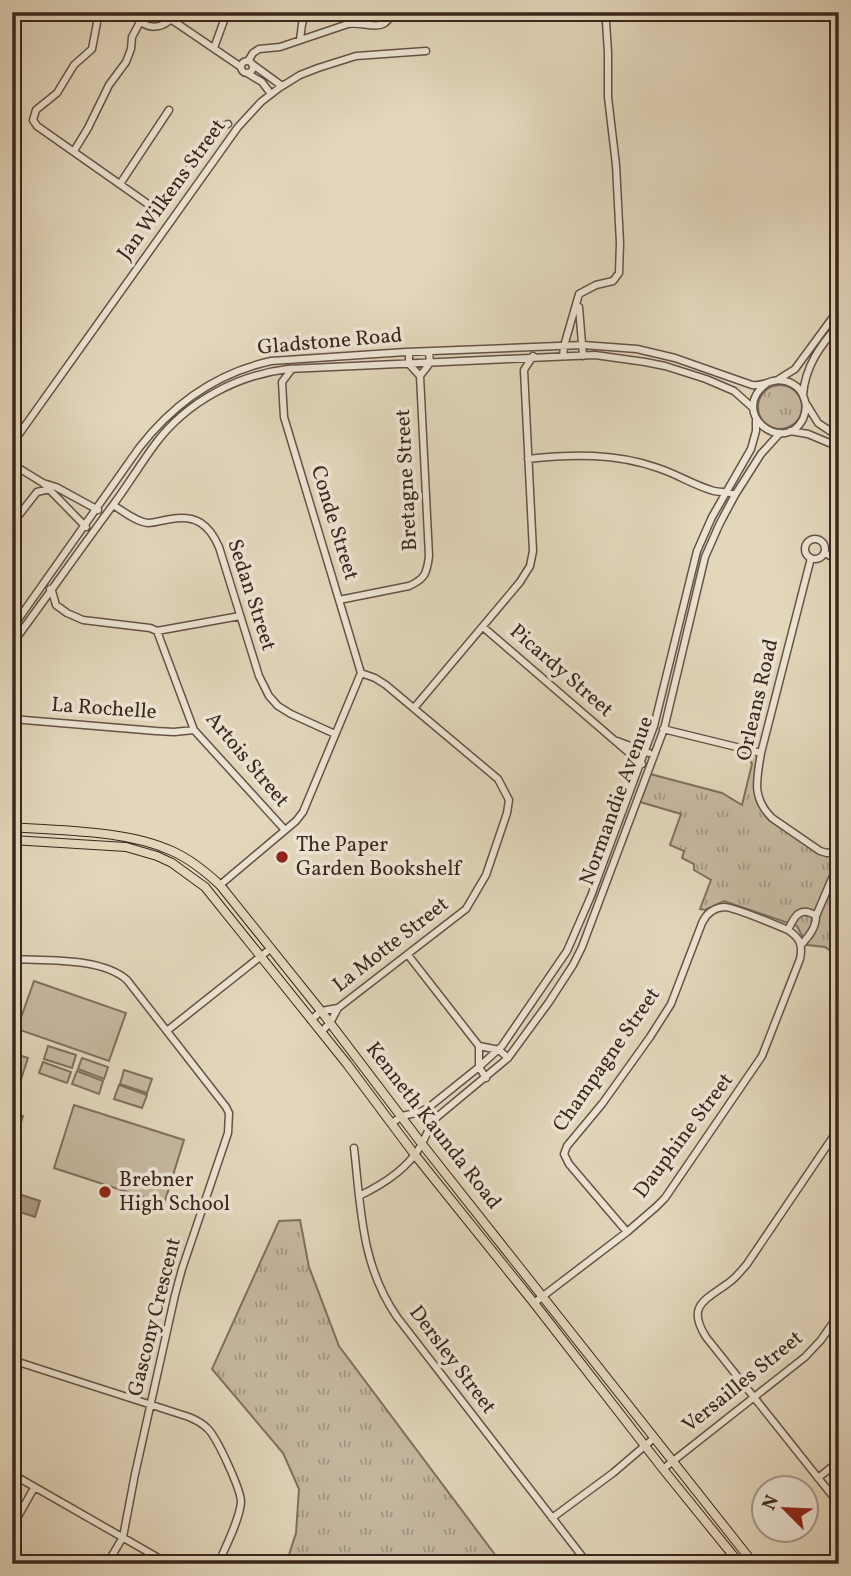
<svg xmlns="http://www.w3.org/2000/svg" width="851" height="1576" viewBox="0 0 851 1576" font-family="Vollkorn,serif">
<defs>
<pattern id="grass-tufts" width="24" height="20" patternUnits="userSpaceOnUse" patternTransform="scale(1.75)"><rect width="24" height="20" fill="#c6b8a0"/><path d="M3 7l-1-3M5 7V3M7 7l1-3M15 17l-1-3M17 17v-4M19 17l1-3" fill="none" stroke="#a29582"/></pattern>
<pattern id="water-ripples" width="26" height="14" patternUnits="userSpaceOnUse" patternTransform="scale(1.75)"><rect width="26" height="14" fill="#a99a86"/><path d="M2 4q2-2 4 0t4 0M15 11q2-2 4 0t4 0" fill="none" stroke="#8b7d6d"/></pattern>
</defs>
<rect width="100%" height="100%" fill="#e2d6bb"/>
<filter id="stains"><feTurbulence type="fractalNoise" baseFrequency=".00286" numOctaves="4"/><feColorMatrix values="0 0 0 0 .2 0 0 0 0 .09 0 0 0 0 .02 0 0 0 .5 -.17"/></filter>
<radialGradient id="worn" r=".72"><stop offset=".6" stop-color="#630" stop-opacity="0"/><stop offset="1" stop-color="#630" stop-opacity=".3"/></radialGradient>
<path fill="url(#grass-tufts)" stroke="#806f5f" stroke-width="2" d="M758 407a22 22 0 1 1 44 0a22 22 0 1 1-44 0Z
M 746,753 L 760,756 L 754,781 L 756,794 L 764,810 L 819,850 L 839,853 L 838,874 L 839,957 L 825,947 L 807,945 L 797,926 L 724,901 L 705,910 L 700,909 L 711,880 L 694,870 L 694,864 L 682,858 L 684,851 L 670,845 L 681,814 L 640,802 L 650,774 L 722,793 L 742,805 L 752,764 Z
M 300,1220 L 309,1267 L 339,1346 L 502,1564 L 286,1564 L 296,1533 L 299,1489 L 283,1453 L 212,1369 L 279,1221 Z"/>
<path fill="#c6b8a0" stroke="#806f5f" stroke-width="2" d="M 34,981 L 126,1013 L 109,1061 L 17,1029 Z
M 48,1046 L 76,1055 L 72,1068 L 44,1059 Z
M 12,1053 L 28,1058 L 14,1101 L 12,1101 Z
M 82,1058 L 108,1067 L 104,1079 L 78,1069 Z
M 43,1062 L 71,1072 L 67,1083 L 39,1073 Z
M 124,1070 L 152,1079 L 147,1093 L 120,1084 Z
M 77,1071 L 103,1081 L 99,1094 L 72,1084 Z
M 119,1085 L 147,1095 L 142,1108 L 114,1099 Z
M 74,1105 L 184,1140 L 164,1204 L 54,1168 Z
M 12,1113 L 23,1116 L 12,1153 Z"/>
<path fill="url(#water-ripples)" stroke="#7d6c5c" stroke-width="2" d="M 19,1194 L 40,1201 L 35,1217 L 14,1210 Z"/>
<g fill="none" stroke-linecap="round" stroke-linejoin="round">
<g stroke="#655245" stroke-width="9">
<path id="minor" d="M 99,12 L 92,49 L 74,65 L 57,93 L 36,110 L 33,120 L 37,126 L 155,209 L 159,208 L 164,202 L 219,128 L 228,124
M 133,12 C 143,32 166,31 176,12
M 172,20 L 241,67
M 300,40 L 302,24 L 306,12
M 214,48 L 227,12
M 248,61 L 253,53 L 259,49 L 280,47 L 348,24 C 365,21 385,35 392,12
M241 67a6 6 0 1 1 12 0a6 6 0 1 1-12 0Z
M 252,64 L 282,86
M 247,73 L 262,82 L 271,94
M 74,151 L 88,128 L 109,85 L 126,62 L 131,49 L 132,37 L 140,22
M 120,184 L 169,110
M 579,307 L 583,356
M 563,356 L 564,346 L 579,294 L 596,285 L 613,281 L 619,273 L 620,243 L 616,165 L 608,97 L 608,52 L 606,22 L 607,12
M 292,369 L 282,382 L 284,417 L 361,673
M 420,376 L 430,363 L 429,352
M 779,379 L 795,369 L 839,309
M 803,395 C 805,366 821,345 839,324
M 807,405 L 818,423 L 839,437
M 790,431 L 808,434 L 839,447
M 12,444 L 238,127 L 261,102 L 279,88 L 300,75 L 318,68 L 356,56 L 426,51
M 528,459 C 572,454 616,453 658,468 C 677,474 695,486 714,491 C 722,493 727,491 735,495
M 12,464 L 43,483 L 56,487 L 98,510
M 44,484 L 86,527
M 113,505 C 123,511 136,522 148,523 C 155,523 163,520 171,519 C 196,515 209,524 219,547 L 259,676 L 269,696 L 278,706 L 291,714 L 335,734
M 12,524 L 37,492 L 50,489
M805 549a10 10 0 1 1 20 0a10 10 0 1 1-20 0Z
M 825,553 L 839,561
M 811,558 L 761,753 C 757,779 751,797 772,818 L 820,851 L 827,853 L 839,851
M 50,589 L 52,591 L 56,605 L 67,613 L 83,620 L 150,628 L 157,631 L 240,616
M 339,600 L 409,586 C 425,579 427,573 429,556 L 420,376 L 409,364 L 409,352
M 483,627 L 642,764
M 12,628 L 139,448 C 173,404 217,373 271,361 L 406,352 L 583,345 L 637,349 L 675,358 L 752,385 C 760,386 766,383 773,381 C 786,378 800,385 804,398 C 807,405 806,412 803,419 C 784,456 727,413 767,383
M 157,631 L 194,730 L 285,830
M 12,644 C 46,598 79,551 113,505 C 128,485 141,463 156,443 C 187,402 237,375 288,369 L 595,355 L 645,362 L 665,366 L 706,379 L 734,391 L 753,408
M 414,708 L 520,582 L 530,566 L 533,551 L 524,370 L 533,356
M 12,719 L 156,731 L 174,732 L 194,730
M 663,729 L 761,753
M 617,741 L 649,753
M 220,885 L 296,821 L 303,812 L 361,673
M 788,930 C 794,917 800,905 816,916
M 801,945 C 809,936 816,928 816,916 L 839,862
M 408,955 L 479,1046 L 499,1050 L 508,1058
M 12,959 C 46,961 101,957 127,980 L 226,1107 L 229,1113 L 228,1133 L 182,1269 L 175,1295 L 135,1474 L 123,1537 L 107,1564
M 311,1020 L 321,1011 L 338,1008 L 466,909 L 486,875 L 507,813 L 509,800 L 498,779 L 386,685 L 375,678 L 361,673
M 168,1030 L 270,949
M 321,1032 L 330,1023 L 338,1008
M 479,1046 L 479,1067 L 486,1078
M 392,1123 L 402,1116 L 420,1112 L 428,1108 L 479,1067 L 502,1046 L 567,951 L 591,896 L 654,726 L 697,551 L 712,517 L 751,449 L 756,431 L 756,420
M 839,1128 L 747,1264 C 740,1272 735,1279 727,1284 C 703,1301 687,1307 706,1337 L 839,1504
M 354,1148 C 361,1209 361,1265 397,1317 L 588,1564
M 359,1196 C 382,1185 407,1169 420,1147 C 426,1137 429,1126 437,1117 L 508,1058 L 549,1002 L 573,965 L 582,947 L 664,729 L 705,557 L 720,523 L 735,495 L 761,454 L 780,433
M 534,1303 L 627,1232 L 656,1207 L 665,1198 L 762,1056 L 800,959 C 803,945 800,938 788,930 C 776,925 734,907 724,907 C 713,908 706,914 702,923 L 671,1004 L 650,1037 L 602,1104 L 567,1146 L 564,1154 L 569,1164 L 627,1232
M 12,1360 L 189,1417 C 196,1420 202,1423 207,1428 C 217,1437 241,1490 241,1502 C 240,1519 225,1548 218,1564
M 663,1469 L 805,1357 L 821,1340 L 839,1314
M 12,1474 L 169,1564
M 818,1478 L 839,1461
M 552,1518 L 613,1473 L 654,1438
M 12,1527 L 34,1488"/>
</g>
<g stroke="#3b261e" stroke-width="10">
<path id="major" d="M 12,827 C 62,831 126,830 172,851 C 190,859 206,872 220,885 L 321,1011 L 422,1144 L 754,1564
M 12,840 L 126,847 L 157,856 L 172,863 L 205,887 L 347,1064 L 415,1155 L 534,1303 L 663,1469 L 740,1564"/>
</g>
<use href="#minor" stroke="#ece4d3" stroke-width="6"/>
<use href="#major" stroke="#e2d6bb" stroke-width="8"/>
</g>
<g fill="#8f2418" stroke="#ece4d3" stroke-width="2.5">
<circle cx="282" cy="857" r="7"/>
<circle cx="105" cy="1192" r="7"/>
</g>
<g text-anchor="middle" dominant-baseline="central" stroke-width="7" stroke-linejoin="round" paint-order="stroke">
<g font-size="21" fill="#3b261e" stroke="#ece4d3">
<text transform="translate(172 190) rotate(-54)">Jan Wilkens Street</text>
<text transform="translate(330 342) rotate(-5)">Gladstone Road</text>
<text transform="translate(407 480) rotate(-93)">Bretagne Street</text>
<text transform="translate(334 523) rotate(73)">Conde Street</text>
<text transform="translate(251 595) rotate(72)">Sedan Street</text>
<text transform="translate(561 671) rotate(41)">Picardy Street</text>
<text transform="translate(758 700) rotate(-77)">Orleans Road</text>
<text transform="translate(104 709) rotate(4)">La Rochelle</text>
<text transform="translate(247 760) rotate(50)">Artois Street</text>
<text transform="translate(617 801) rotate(-70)">Normandie Avenue</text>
<text transform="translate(391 945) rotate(-38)">La Motte Street</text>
<text transform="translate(607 1060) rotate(-55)">Champagne Street</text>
<text transform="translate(433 1126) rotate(52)">Kenneth Kaunda Road</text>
<text transform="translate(684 1136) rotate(-53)">Dauphine Street</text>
<text transform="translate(155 1317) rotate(-76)">Gascony Crescent</text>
<text transform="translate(452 1360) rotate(53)">Dersley Street</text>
<text transform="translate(743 1382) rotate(-39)">Versailles Street</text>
</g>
<g font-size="21" fill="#3b261e" stroke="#ece4d3" text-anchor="start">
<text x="296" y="845">The Paper<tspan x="296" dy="24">Garden Bookshelf</tspan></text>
<text x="119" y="1180">Brebner<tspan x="119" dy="24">High School</tspan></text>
</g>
</g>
<rect width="851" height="1576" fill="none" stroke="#e2d6bb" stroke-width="42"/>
<rect x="14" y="14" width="823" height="1548" fill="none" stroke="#3b261e" stroke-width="3.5"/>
<rect x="21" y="21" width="809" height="1534" fill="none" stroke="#3b261e" stroke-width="2"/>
<g transform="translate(785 1509) rotate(294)"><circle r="33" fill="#ece4d3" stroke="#a5988b" stroke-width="2"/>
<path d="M0-5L12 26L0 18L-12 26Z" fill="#8f2418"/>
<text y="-10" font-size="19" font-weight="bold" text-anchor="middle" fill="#3b261e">N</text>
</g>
<rect width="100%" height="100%" filter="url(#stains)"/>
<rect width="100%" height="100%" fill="url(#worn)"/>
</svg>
